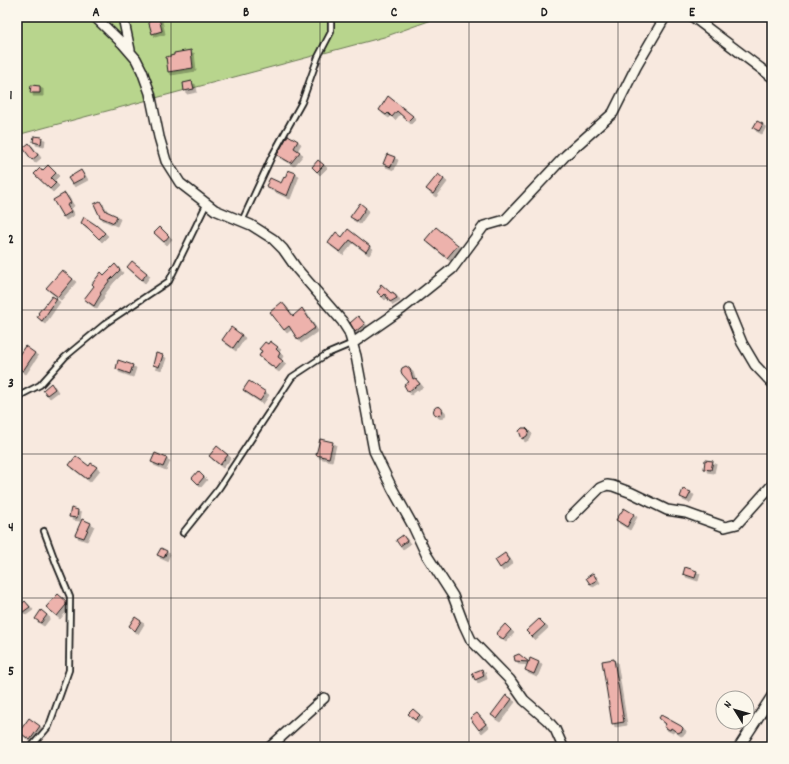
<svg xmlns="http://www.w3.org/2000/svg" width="789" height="764" viewBox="0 0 789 764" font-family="Dekko,sans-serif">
<defs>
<filter id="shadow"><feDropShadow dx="3" dy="3" stdDeviation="0" flood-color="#0004"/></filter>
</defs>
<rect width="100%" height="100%" fill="#f8e9df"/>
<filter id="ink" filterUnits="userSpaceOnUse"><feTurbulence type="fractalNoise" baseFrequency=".025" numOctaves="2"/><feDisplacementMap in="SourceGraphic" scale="8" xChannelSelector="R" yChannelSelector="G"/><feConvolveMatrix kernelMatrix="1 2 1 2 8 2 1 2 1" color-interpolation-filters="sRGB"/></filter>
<g filter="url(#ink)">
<path fill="#b8d58d" stroke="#6a7854" d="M 17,17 L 440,17 L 384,37 L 17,135 Z"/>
<path fill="#edb2ac" stroke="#1c1c1c" filter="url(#shadow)" d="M 159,18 L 162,31 L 152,34 L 148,20 Z
M 191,50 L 193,68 L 168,72 L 166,57 L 174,55 L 174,53 Z
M 192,81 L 194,89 L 184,91 L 183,83 Z
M 31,85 L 40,86 L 40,93 L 30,93 Z
M 388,96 L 413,116 L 408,121 L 397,111 L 392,117 L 388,113 L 386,115 L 379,110 Z
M 757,121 L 763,124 L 759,131 L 753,128 Z
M 288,135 L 298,141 L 294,148 L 300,152 L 291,163 L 277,155 Z
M 34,136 L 42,137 L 41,144 L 33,142 Z
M 29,143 L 38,155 L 32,160 L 23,148 Z
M 387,154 L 395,157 L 391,167 L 383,164 Z
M 318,160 L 324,165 L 317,172 L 312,167 Z
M 48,165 L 56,173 L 51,178 L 56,183 L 50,189 L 34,174 L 40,168 L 42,171 Z
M 81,170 L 85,177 L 72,184 L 68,178 Z
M 288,170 L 296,173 L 287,196 L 266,186 L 270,178 L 281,183 L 284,177 L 285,178 Z
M 438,174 L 444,179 L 433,194 L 426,189 Z
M 65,193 L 71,203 L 67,205 L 71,212 L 63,217 L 53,200 Z
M 100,201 L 106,211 L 117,216 L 114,223 L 100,217 L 94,204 Z
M 360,203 L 366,208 L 357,221 L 350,217 Z
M 84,217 L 96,225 L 105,233 L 99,239 L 86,226 L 81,223 Z
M 160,227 L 169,236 L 164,242 L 154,233 Z
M 436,227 L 458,245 L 447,258 L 425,240 Z
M 348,229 L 370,246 L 366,252 L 350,240 L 340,252 L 328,243 L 336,232 L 342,237 Z
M 132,261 L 147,273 L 142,280 L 127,267 Z
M 115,264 L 120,270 L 110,280 L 100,293 L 101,294 L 94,306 L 84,299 L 94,286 L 92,284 L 101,272 L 104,275 Z
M 62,270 L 73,279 L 58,297 L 46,288 Z
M 381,284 L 391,293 L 393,292 L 397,298 L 390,302 L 385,294 L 382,297 L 377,292 L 381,287 L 380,285 Z
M 52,296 L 57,299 L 42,321 L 37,317 L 39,314 L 38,313 L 42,308 L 43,308 Z
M 282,302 L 293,316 L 302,308 L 315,328 L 298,340 L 289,326 L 284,330 L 270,312 Z
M 358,316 L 365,324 L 355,332 L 350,323 Z
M 231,327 L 242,335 L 233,348 L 222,340 Z
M 270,341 L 278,347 L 276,349 L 280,353 L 278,357 L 283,361 L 276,369 L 259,356 L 262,351 L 259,349 L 265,342 L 268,344 Z
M 25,346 L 35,353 L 23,371 L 17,367 L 17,358 Z
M 156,353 L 163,355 L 159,367 L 153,365 Z
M 118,360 L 133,365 L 130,374 L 116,369 Z
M 406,366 L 410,369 L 413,379 L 415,378 L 420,384 L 415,387 L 415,388 L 414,387 L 408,392 L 404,385 L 409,382 L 402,374 L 401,371 L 402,368 Z
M 249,381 L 266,392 L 260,401 L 243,390 Z
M 51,383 L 55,389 L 47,395 L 43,390 Z
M433.5 411a4.5 4.5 0 1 1 9 0a4.5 4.5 0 1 1-9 0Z
M 522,428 L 526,428 L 529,431 L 527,436 L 522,439 L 519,431 Z
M 320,439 L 333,442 L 329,458 L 316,455 Z
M 217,446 L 228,455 L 220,465 L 209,456 Z
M 155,453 L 167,458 L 163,467 L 151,462 Z
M 76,456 L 89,466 L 91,463 L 97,467 L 87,479 L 69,465 Z
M 705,460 L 713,461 L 711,470 L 704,469 Z
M 198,471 L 204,477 L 198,484 L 192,478 Z
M 683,489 L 691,492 L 687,500 L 680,497 Z
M 71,508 L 78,510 L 77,518 L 69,517 Z
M 624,508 L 634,514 L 627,527 L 616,520 Z
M 82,519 L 91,523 L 84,538 L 75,535 Z
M 403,535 L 407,541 L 400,546 L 396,540 Z
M 161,548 L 167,551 L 164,558 L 157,555 Z
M 505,553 L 510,560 L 500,568 L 495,560 Z
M 685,567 L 697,571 L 695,578 L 683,574 Z
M 593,573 L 597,580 L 590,584 L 586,578 Z
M 58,594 L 66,601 L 66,605 L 57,616 L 46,607 Z
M 25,601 L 30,607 L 23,612 L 18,607 Z
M 41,610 L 47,615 L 41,623 L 35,619 Z
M 135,617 L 141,621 L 135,631 L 129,626 Z
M 539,619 L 545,625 L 532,637 L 526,631 Z
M 505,624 L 511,630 L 503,639 L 496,634 Z
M 519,654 L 529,662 L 530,658 L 539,662 L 534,674 L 525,670 L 528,662 L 515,661 L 514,656 Z
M 614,659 L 624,722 L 612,724 L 602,661 Z
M 482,669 L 484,676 L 475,680 L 472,673 Z
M 506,695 L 512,699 L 497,719 L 491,715 Z
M 413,709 L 420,715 L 415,720 L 408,714 Z
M 477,713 L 486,724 L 479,730 L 470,718 Z
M 661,715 L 681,726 L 683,728 L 682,731 L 678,733 L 671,728 L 670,730 L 664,727 L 666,724 L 659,718 Z
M 29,718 L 40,726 L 30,740 L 19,732 Z"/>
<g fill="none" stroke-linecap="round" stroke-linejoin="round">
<g stroke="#1c1c1c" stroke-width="8">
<path id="lane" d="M 242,221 L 272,156 L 302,102 L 318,57 L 331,32 L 331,17
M 17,397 L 40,385 L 65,357 L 106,323 L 169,281 L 207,203
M 183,533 L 219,488 L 292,377 L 327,354 L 353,343
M 31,747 L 49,726 L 69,670 L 70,597 L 57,566 L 44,531"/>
</g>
<g stroke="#1c1c1c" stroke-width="12">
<path id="street" d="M 95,17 L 123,44 L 136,59 L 142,71 L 150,93 L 159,137 L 166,161 L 180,183 L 215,210 L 251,225 L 273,239 L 283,249 L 297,269 L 342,321 L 349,332 L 356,356 L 374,451 L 392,488 L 413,526 L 426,554 L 453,596 L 464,625 L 471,640 L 510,680 L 524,700 L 547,720 L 555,729 L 563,747
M 123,17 L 130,50
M 693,17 L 772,77
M 728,309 L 742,343 L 755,365 L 772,383
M 353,343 L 402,309 L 452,269 L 484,226 L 505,220 L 566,155 L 613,113 L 636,67 L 665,17
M 571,517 L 600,488 L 607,485 L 613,486 L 632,493 L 667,510 L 686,513 L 725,527 L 737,524 L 772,485
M 270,747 L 324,698
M 739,747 L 772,696"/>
</g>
<use href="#lane" stroke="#fbf7ec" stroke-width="4.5"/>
<use href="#street" stroke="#fbf7ec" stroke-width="9"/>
</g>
</g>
<path fill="none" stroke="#1c1c1c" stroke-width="1" stroke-opacity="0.55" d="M 171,17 L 171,747M 320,17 L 320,747M 469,17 L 469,747M 618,17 L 618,747M 17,166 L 772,166M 17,310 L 772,310M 17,454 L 772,454M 17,598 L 772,598"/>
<rect width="789" height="764" fill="none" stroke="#fbf7ec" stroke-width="44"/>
<g transform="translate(735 710) rotate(307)"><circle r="19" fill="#fbf7ec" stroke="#a29f99"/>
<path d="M0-3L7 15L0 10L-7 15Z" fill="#1c1c1c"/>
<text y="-6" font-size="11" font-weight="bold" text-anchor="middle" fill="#1c1c1c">N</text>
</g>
<rect x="22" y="22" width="745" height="720" fill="none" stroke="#1c1c1c" stroke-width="1.5"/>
<g font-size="13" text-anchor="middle" font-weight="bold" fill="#1c1c1c">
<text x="96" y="16">A</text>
<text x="246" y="16">B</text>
<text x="394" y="16">C</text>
<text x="544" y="16">D</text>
<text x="692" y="16">E</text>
<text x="11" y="99">1</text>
<text x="11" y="243">2</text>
<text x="11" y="387">3</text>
<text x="11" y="531">4</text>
<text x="11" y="675">5</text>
</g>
</svg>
